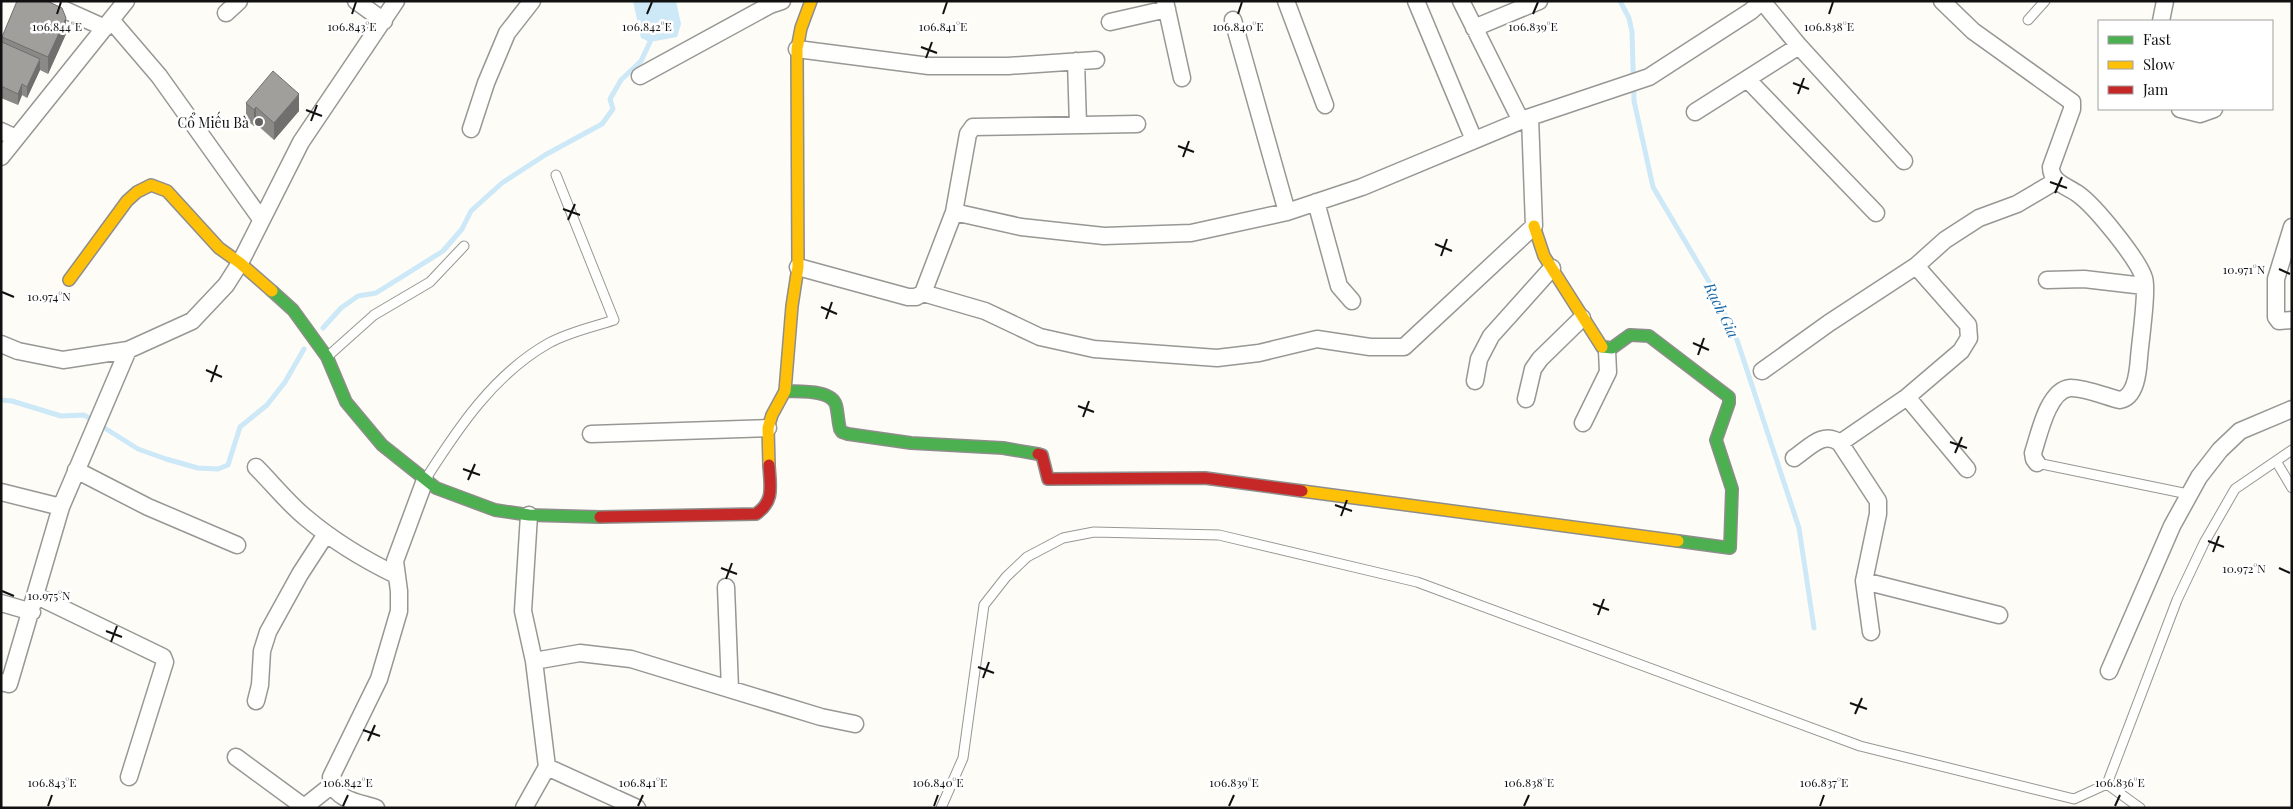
<svg xmlns="http://www.w3.org/2000/svg" width="2293" height="809" viewBox="0 0 2293 809" font-family="'Playfair Display',serif">
<rect width="100%" height="100%" fill="#fdfcf7"/>
<path fill="#cde8f7" d="M 633,1 L 676,1 L 681,24 L 677,37 L 650,42 L 641,38 Z"/>
<g fill="none" stroke-linecap="round" stroke-linejoin="round">
<path stroke="#cde8f7" stroke-width="5" d="M 1620,1 L 1629,18 L 1632,32 L 1634,101 L 1653,187 L 1711,285 L 1737,340 L 1799,528 L 1814,628
M 323,328 L 341,308 L 358,296 L 376,293 L 443,251 L 462,229 L 471,211 L 502,183 L 545,155 L 602,124 L 613,109 L 610,99 L 621,80 L 641,61 L 650,42
M 1,400 L 12,401 L 61,416 L 84,415 L 138,449 L 166,459 L 198,468 L 218,469 L 228,465 L 240,427 L 267,405 L 285,382 L 304,349"/>
<g stroke="#979795" stroke-width="11">
<path id="lane" d="M 2028,20 L 2045,1
M 327,357 L 374,315 L 430,282 L 464,246
M 2276,461 L 2292,488
M 2037,463 L 2188,494
M 425,480 C 458,428 494,374 549,343 C 569,332 593,327 614,320 L 556,175
M 2107,784 L 2140,808
M 941,808 L 963,758 L 984,605 L 1006,577 L 1027,557 L 1063,538 L 1094,532 L 1219,535 L 1417,582 L 1860,746 L 2074,799 L 2107,784 L 2177,600 L 2204,543 L 2235,489 L 2292,450"/>
</g>
<g stroke="#979795" stroke-width="19">
<path id="street" d="M 45,1 L 105,28
M 356,1 L 384,21
M 1165,1 L 1182,78
M 1286,1 L 1325,105
M 1416,1 L 1474,140
M 1461,1 L 1521,121
M 1762,1 L 1799,46 L 1904,161
M 1942,1 L 1973,31 L 2072,102 L 2072,109 L 2051,167 C 2051,183 2067,186 2078,194 C 2095,206 2138,259 2144,278 C 2148,290 2140,343 2139,358 C 2138,372 2136,397 2120,400 C 2107,397 2083,387 2070,388 C 2048,390 2039,435 2033,453 L 2034,459 L 2037,463
M 226,13 L 239,1
M 111,20 L 159,76 L 261,219
M 1233,20 L 1287,212
M 2161,21 L 2165,1
M 1110,22 L 1167,9
M 1474,28 L 1539,1
M 797,49 L 929,66 L 1008,66 L 1096,60
M 1076,61 L 1078,125
M 640,76 L 770,5 L 782,1
M 1747,79 L 1876,213
M 2180,109 L 2200,114 L 2214,109
M 1695,112 L 1799,46
M 471,129 L 486,83 L 507,33 L 532,1
M 1,131 L 16,138
M 1,157 L 126,1
M 1316,202 L 1339,286 L 1352,301
M 954,212 L 968,134 L 973,127 L 1137,124
M 2292,227 L 2276,279 L 2276,317 L 2279,321 L 2292,320
M 798,267 L 908,297 L 916,297 L 923,293 L 954,212 L 1021,227 L 1104,236 L 1191,233 L 1287,212 L 1362,187 L 1530,117 L 1649,77 L 1751,11 L 1762,1
M 2047,280 L 2084,279 L 2144,286
M 923,293 L 985,311 L 1040,337 L 1094,349 L 1217,358 L 1259,353 L 1317,339 L 1370,347 L 1404,347 L 1534,226 L 1530,117
M 1,344 L 18,351 L 63,360 L 128,350 L 192,321 L 226,285 L 240,263 L 301,142 L 396,1
M 1762,371 L 1829,323 L 1916,266
M 1475,381 L 1479,359 L 1491,336 L 1552,268
M 1907,397 L 1967,469
M 1526,399 L 1533,369 L 1540,359 L 1582,318
M 1583,423 L 1608,372 L 1607,350
M 591,434 L 768,428
M 1840,443 L 1907,397 L 1961,351 L 1969,338 L 1968,325 L 1916,266 L 1945,240 L 1979,218 L 2017,204 L 2056,181
M 1794,458 C 1809,448 1823,430 1840,443 L 1878,501 L 1878,514 L 1864,581 L 1871,632
M 256,467 C 272,483 287,502 305,517 C 332,540 363,559 396,575
M 76,470 L 148,507 L 237,545
M 1,492 L 61,507
M 1864,581 L 1999,615
M 726,587 L 730,689
M 37,596 L 163,657 L 165,662 L 129,777
M 1,603 L 32,612
M 534,661 L 580,653 L 631,659 L 821,717 L 855,724
M 2109,671 L 2172,526 L 2199,477 L 2220,450 L 2240,431 L 2292,409
M 1,682 L 9,684 L 61,507 L 128,350
M 256,701 L 260,685 L 262,651 L 268,632 L 300,574 L 326,534
M 236,757 L 304,807
M 547,767 L 637,808
M 303,808 L 332,785
M 376,808 C 358,802 333,800 331,777 L 379,679 L 399,611 L 399,591 L 395,561 L 425,480
M 524,808 L 547,767 L 534,661 L 523,611 L 529,515"/>
</g>
<g stroke="#8e8d8b" stroke-width="14">
<path id="fast" d="M 272,291 L 293,310 L 327,357 L 346,402 L 382,445 L 436,488 L 495,510 L 529,515 L 600,517
M 1602,347 L 1612,348 L 1630,335 L 1649,336 L 1729,397 L 1729,403 L 1716,440 L 1732,489 L 1730,548 L 1678,541
M 785,391 C 799,392 831,389 836,405 C 838,413 838,421 840,429 L 842,432 L 848,434 L 911,443 L 1003,448 L 1038,454"/>
</g>
<g stroke="#8e8d8b" stroke-width="14">
<path id="slow" d="M 1534,226 L 1544,256 L 1602,347
M 69,280 L 127,201 L 137,192 L 151,185 L 167,191 L 219,248 L 240,263 L 272,291
M 769,465 L 768,428 L 772,415 L 785,391 L 792,306 L 798,267 L 797,49 L 801,28 L 811,1
M 1302,491 L 1678,541"/>
</g>
<g stroke="#8e8d8b" stroke-width="14">
<path id="jam" d="M 1038,454 L 1042,455 L 1048,479 L 1205,478 L 1302,491
M 600,517 L 756,514 C 775,501 770,486 769,465"/>
</g>
<use href="#lane" stroke="#fffffe" stroke-width="9"/>
<use href="#street" stroke="#fffffe" stroke-width="16"/>
<use href="#fast" stroke="#4caf50" stroke-width="11"/>
<use href="#slow" stroke="#ffc107" stroke-width="11"/>
<use href="#jam" stroke="#c62828" stroke-width="11"/>
</g>
<path fill="#8a8986" d="M 66,34 L 48,74 L 40,70 L 27,98 L 22,95 L 18,105 L 1,98 L 1,44 L 2,37 Z
M 246,103 L 299,111 L 274,140 L 256,124 L 254,126 L 246,120 Z"/>
<path fill="#716f6d" d="M 66,18 L 66,34 L 48,74 L 48,57 Z
M 40,59 L 40,70 L 27,98 L 27,87 Z
M 22,84 L 22,95 L 18,105 L 18,94 Z
M 299,94 L 299,111 L 274,140 L 274,123 Z
M 256,107 L 256,124 L 254,126 L 254,110 Z"/>
<path fill="#a19f9c" stroke="#716f6d" d="M 17,1 L 47,1 L 62,8 L 66,18 L 48,57 L 2,37 Z
M 2,42 L 40,59 L 27,87 L 22,84 L 18,94 L 1,86 L 1,44 Z
M 273,71 L 299,94 L 274,123 L 256,107 L 254,110 L 246,103 Z"/>
<path fill="none" stroke="#111" stroke-width="2" d="M 57,14 L 61,2M 352,14 L 356,2M 647,14 L 652,2M 943,14 L 947,2M 1238,14 L 1242,2M 1533,14 L 1538,2M 1829,14 L 1833,2M 921,47 L 937,53M 926,58 L 932,42M 1793,83 L 1809,89M 1798,94 L 1804,78M 306,110 L 322,116M 311,121 L 317,105M 1178,146 L 1194,152M 1183,157 L 1189,141M 2050,182 L 2067,188M 2055,193 L 2062,177M 563,209 L 580,215M 568,220 L 575,204M 1435,244 L 1452,251M 1441,256 L 1447,239M 2279,269 L 2290,274M 2,292 L 14,297M 821,307 L 837,314M 826,319 L 832,302M 1693,343 L 1709,350M 1698,355 L 1704,338M 206,370 L 222,377M 211,382 L 217,365M 1078,406 L 1094,412M 1083,417 L 1089,401M 1950,442 L 1967,448M 1955,453 L 1962,437M 463,469 L 480,475M 468,480 L 475,464M 1335,505 L 1352,511M 1341,516 L 1347,500M 2208,541 L 2224,547M 2213,552 L 2219,536M 721,568 L 737,574M 2279,568 L 2290,573M 726,579 L 732,563M 2,591 L 14,596M 1593,604 L 1609,610M 1598,615 L 1604,599M 106,631 L 122,637M 111,642 L 117,626M 978,667 L 994,673M 983,678 L 989,662M 1850,703 L 1867,709M 1855,714 L 1862,698M 363,730 L 380,736M 368,741 L 375,725M 48,806 L 52,795M 343,806 L 348,795M 638,806 L 643,795M 934,806 L 938,795M 1229,806 L 1234,795M 1524,806 L 1529,795M 1820,806 L 1824,795M 2115,806 L 2120,795"/>
<circle fill="#646362" stroke="#fff" stroke-width="2" cx="259" cy="122" r="5"/>
<g text-anchor="middle" dominant-baseline="central" stroke-width="5" stroke-linejoin="round" paint-order="stroke">
<g font-size="14" fill="#111" stroke="#fff" text-anchor="end">
<text x="249" y="122">Cổ Miếu Bà</text>
</g>
<g font-size="15" font-style="italic" fill="#1768a6" stroke="#fff">
<text transform="translate(1722 310) rotate(64)">Rạch Gia</text>
</g>
</g>
<g font-size="12" text-anchor="middle" fill="#111" stroke="#fff" stroke-width="5" stroke-linejoin="round" paint-order="stroke">
<text x="57" y="31">106.844°E</text>
<text x="352" y="31">106.843°E</text>
<text x="647" y="31">106.842°E</text>
<text x="943" y="31">106.841°E</text>
<text x="1238" y="31">106.840°E</text>
<text x="1533" y="31">106.839°E</text>
<text x="1829" y="31">106.838°E</text>
<text x="2244" y="274">10.971°N</text>
<text x="49" y="301">10.974°N</text>
<text x="2244" y="573">10.972°N</text>
<text x="49" y="600">10.975°N</text>
<text x="52" y="787">106.843°E</text>
<text x="348" y="787">106.842°E</text>
<text x="643" y="787">106.841°E</text>
<text x="938" y="787">106.840°E</text>
<text x="1234" y="787">106.839°E</text>
<text x="1529" y="787">106.838°E</text>
<text x="1824" y="787">106.837°E</text>
<text x="2120" y="787">106.836°E</text>
</g>
<rect width="2293" height="809" fill="none" stroke="#111111" stroke-width="5"/>
<rect x="2098" y="20" width="175" height="90" fill="#ffffff" stroke="#a0a0a0"/>
<rect x="2108" y="36" width="25" height="8" fill="#4caf50" stroke="#a0a0a0"/>
<text x="2143" y="45" font-size="15" fill="#111111">Fast</text>
<rect x="2108" y="61" width="25" height="8" fill="#ffc107" stroke="#a0a0a0"/>
<text x="2143" y="70" font-size="15" fill="#111111">Slow</text>
<rect x="2108" y="86" width="25" height="8" fill="#c62828" stroke="#a0a0a0"/>
<text x="2143" y="95" font-size="15" fill="#111111">Jam</text>
</svg>
